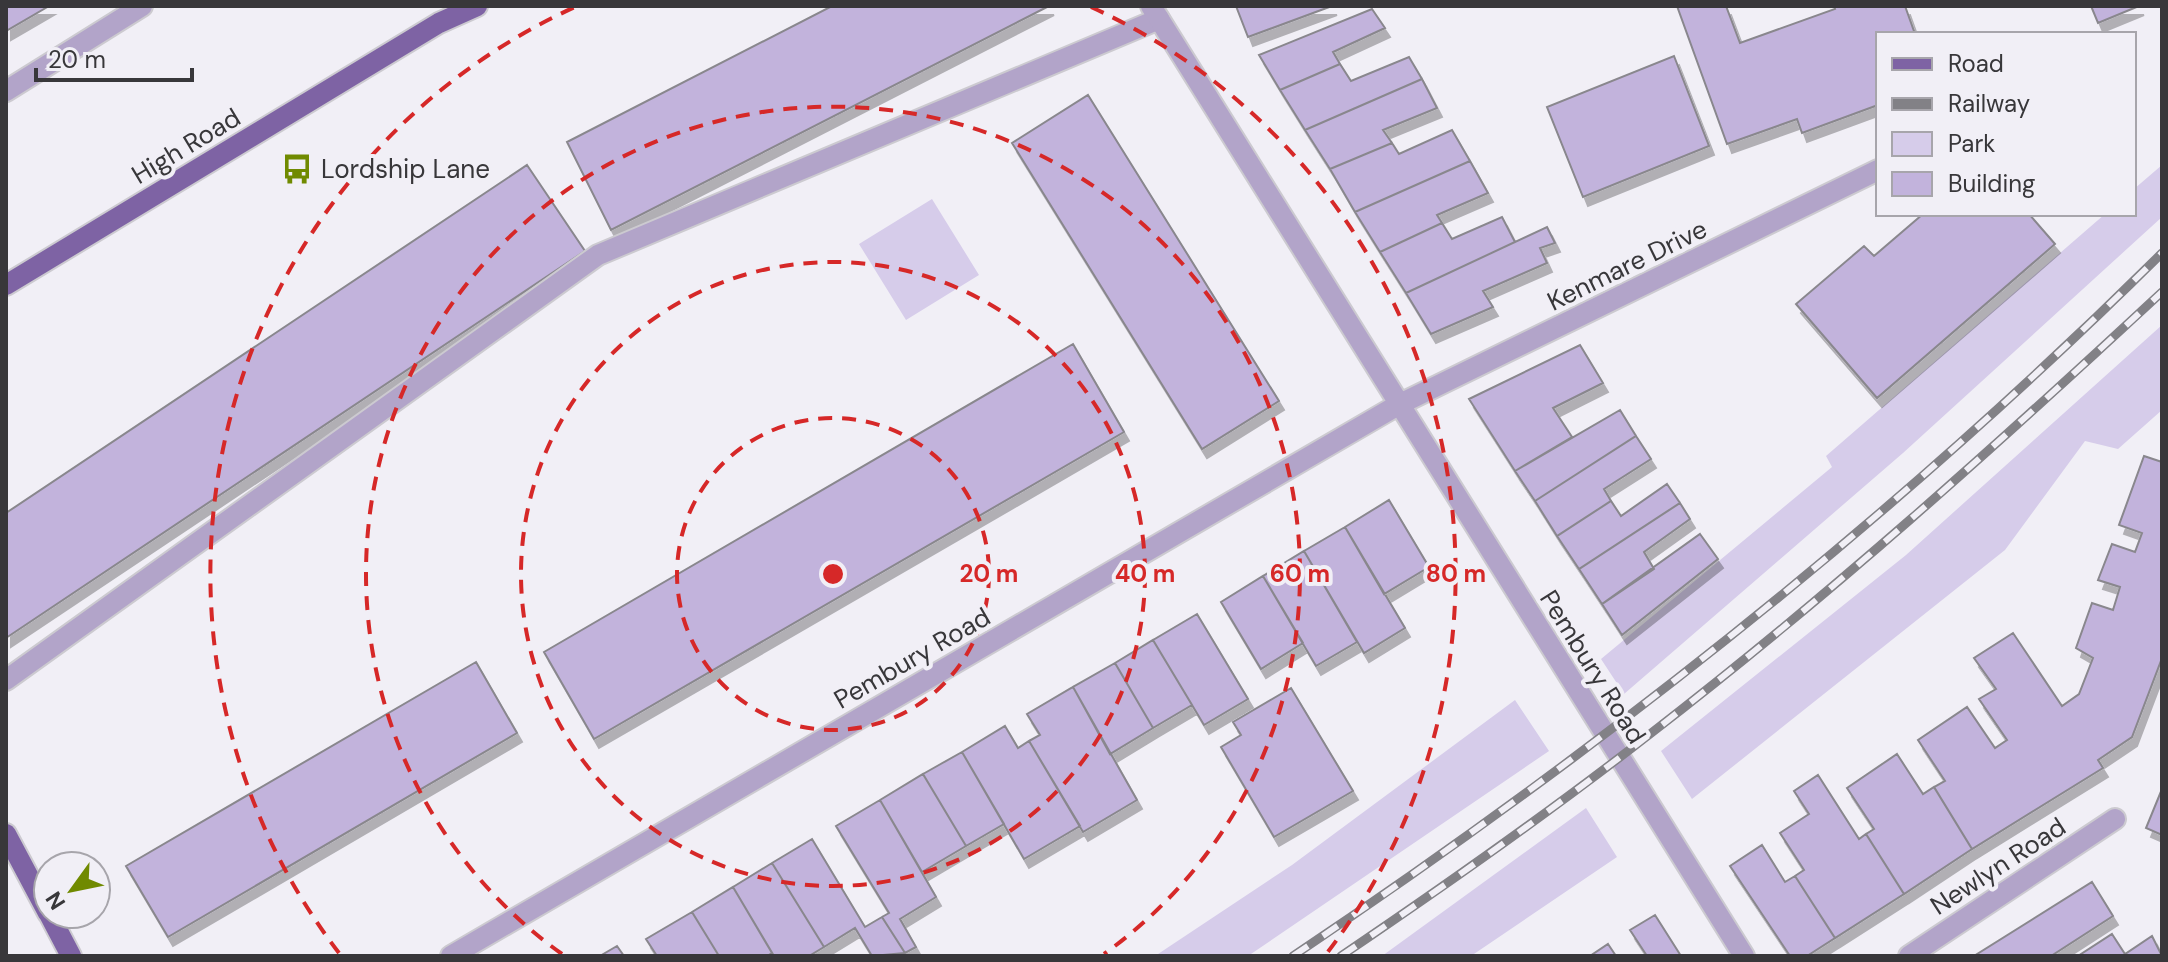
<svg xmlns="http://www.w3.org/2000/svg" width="2168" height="962" viewBox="0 0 2168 962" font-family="'DM Sans',sans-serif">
<defs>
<filter id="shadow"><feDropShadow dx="5" dy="9" stdDeviation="0" flood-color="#0004"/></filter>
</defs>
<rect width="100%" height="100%" fill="#f1eff6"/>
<path fill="#d6ccea" d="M 2162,165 L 2162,217 L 1903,453 L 1624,694 L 1601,659 L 1832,467 L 1826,456 L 2105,214 L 2134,214 L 2134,189 Z
M 932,199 L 979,275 L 906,320 L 859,244 Z
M 2162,325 L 2162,410 L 2118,449 L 2085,441 L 2005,550 L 1692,799 L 1661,751 L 1906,555 Z
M 1515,700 L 1549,751 L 1248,956 L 1155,956 L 1292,865 Z
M 1586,808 L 1617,857 L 1471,956 L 1382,956 Z"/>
<path fill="#c2b3dc" stroke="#89878d" stroke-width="2" filter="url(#shadow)" d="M 6,6 L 49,6 L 6,31 Z
M 832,6 L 1049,6 L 611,230 L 567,142 Z
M 1236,6 L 1332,6 L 1248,37 Z
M 1677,6 L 1726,6 L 1740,43 L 1835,9 L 1834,6 L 1905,6 L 1915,34 L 1878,34 L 1878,105 L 1802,133 L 1797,119 L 1727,144 Z
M 2091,6 L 2139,6 L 2098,23 Z
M 1372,9 L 1385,28 L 1333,52 L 1340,64 L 1280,90 L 1259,55 Z
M 1674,56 L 1709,146 L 1583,197 L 1547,107 Z
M 1409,57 L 1422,79 L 1305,130 L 1280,90 L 1340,64 L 1351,81 Z
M 1422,79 L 1437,108 L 1383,130 L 1392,143 L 1330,169 L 1305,130 Z
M 1088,95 L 1279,401 L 1202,449 L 1012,143 Z
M 1452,130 L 1470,161 L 1355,212 L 1330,169 L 1392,143 L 1399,154 Z
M 1470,161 L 1488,193 L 1437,215 L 1442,223 L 1380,252 L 1355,212 Z
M 527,165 L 585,251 L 6,638 L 6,513 Z
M 1923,214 L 2029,214 L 2055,244 L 1877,398 L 1796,304 L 1864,246 L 1874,256 Z
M 1502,217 L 1515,242 L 1406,293 L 1380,252 L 1442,223 L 1452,239 Z
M 1547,227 L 1555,243 L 1540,248 L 1547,263 L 1483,291 L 1493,307 L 1431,334 L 1406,293 Z
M 1073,344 L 1124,432 L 594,739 L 544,652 Z
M 1580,345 L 1603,383 L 1553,408 L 1572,437 L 1515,471 L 1469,399 Z
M 1620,410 L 1636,436 L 1535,501 L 1515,471 Z
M 1636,436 L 1651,459 L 1604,489 L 1611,501 L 1557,536 L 1535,501 Z
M 2144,456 L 2162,462 L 2162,658 L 2132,737 L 2098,760 L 2103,768 L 1972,849 L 1934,787 L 1945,781 L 1918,740 L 1967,707 L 1995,748 L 2007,740 L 1979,699 L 1996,689 L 1974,658 L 2013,633 L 2062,706 L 2079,694 L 2093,658 L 2076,648 L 2092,603 L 2113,610 L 2120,587 L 2098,580 L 2112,544 L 2135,552 L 2142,533 L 2119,525 Z
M 1667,484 L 1680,503 L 1579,569 L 1557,536 L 1611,501 L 1621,516 Z
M 1389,500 L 1429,567 L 1384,594 L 1345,527 Z
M 1680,503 L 1690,519 L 1644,552 L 1654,569 L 1602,604 L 1579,569 Z
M 1345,527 L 1405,628 L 1364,653 L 1304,551 Z
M 1700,534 L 1718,559 L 1622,635 L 1602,604 Z
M 1304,551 L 1357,642 L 1316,666 L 1263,576 Z
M 1263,576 L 1303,643 L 1261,669 L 1221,602 Z
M 1197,614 L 1248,699 L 1204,725 L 1153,640 Z
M 1153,640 L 1192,705 L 1153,728 L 1115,663 Z
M 476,662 L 517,733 L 168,937 L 126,866 Z
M 1115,663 L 1153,728 L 1110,754 L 1073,687 Z
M 1073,687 L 1137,800 L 1083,832 L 1029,741 L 1040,735 L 1027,714 Z
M 1291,688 L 1353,791 L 1274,837 L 1221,747 L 1241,735 L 1233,722 Z
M 1005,726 L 1018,748 L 1029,741 L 1080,826 L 1024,859 L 962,752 Z
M 962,752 L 1004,824 L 966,846 L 923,774 Z
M 1897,754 L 1923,794 L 1934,787 L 1972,849 L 1904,894 L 1866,834 L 1874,829 L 1847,788 Z
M 923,774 L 966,846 L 922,872 L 880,800 Z
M 1818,775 L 1859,839 L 1866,834 L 1904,894 L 1835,938 L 1795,876 L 1804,870 L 1780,833 L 1809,814 L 1794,791 Z
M 2162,789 L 2162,835 L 2146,828 Z
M 880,800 L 936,897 L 900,919 L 916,947 L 905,953 L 882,917 L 889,913 L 836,826 Z
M 812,839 L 865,927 L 882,917 L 905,953 L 872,956 L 855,928 L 824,947 L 772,863 Z
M 1762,845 L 1785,882 L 1795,876 L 1835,938 L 1807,956 L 1790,956 L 1730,866 Z
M 772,863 L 824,947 L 809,956 L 774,956 L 733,887 Z
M 2092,882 L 2113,916 L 2051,956 L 1974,956 Z
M 733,887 L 772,953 L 767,956 L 719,956 L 692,912 Z
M 692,912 L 719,956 L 657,956 L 646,939 Z
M 1655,915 L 1681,956 L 1647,956 L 1630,930 Z
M 2112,934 L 2125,954 L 2152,936 L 2162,956 L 2078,956 Z
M 1608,944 L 1616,956 L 1590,956 Z
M 617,946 L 624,956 L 600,956 Z"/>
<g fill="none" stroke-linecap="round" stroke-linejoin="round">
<g stroke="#cccad0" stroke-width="24">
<path id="lane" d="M 6,680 L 598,255 L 1159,19"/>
</g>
<g stroke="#cccad0" stroke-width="24">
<path id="street" d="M 1151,6 L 1744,956
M 6,91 L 142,6
M 451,956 L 1398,405 L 1878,170
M 1909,956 L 2115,819"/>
</g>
<g stroke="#cccad0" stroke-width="24">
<path id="primary" d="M 6,285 L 439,23 L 477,6
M 6,834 L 48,913
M 49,914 L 71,956"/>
</g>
<use href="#lane" stroke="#b2a4c9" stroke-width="20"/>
<use href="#street" stroke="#b2a4c9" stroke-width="20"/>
<use href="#primary" stroke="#7e63a4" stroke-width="20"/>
<g stroke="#828186" stroke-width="9">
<path id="rail" d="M 1293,956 C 1602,749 1898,515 2162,253
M 1341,956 C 1446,885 1550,812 1650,734 C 1829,596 1996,446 2162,292"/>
</g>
<use href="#rail" stroke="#f1eff6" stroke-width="6" stroke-dasharray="18" stroke-linecap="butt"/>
</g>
<g fill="none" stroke="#d62828" stroke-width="4" stroke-dasharray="14 10">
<circle cx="833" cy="574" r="156"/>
<circle cx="833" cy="574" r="312"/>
<path d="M562 954A467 467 0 1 1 1104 954"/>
<path d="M339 953A623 623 0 0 1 575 7M1091 7A623 623 0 0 1 1327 953"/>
</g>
<defs>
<g id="bus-bare" transform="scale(2.4)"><path d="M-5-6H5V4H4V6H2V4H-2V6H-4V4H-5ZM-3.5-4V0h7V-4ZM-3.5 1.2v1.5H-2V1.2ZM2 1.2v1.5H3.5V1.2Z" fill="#708a00" stroke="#f1eff6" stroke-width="2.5" paint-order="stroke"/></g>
</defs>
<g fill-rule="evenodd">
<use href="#bus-bare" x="297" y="169"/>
</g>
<g text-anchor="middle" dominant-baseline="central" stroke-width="8" stroke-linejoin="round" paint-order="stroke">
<g font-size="26" fill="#38373a" stroke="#f1eff6">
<text transform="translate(186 146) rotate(-31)">High Road</text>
<text transform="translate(1627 265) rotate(-26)">Kenmare Drive</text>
<text transform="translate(912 658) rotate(-30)">Pembury Road</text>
<text transform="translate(1593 667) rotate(58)">Pembury Road</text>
<text transform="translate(1998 866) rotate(-33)">Newlyn Road</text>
</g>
<g font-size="26" fill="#38373a" stroke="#f1eff6" text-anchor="start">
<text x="321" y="169">Lordship Lane</text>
</g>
</g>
<circle cx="833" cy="574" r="12" fill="#d62828" stroke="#f1eff6" stroke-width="4"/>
<g font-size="24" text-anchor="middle" font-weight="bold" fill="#d62828" stroke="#f1eff6" stroke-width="8" stroke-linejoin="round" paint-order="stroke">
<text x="989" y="582">20 m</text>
<text x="1145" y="582">40 m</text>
<text x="1300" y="582">60 m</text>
<text x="1456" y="582">80 m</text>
</g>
<rect width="2168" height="962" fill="none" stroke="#38373a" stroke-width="16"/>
<rect x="1876" y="32" width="260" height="184" fill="#f1eff6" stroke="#a7a5ab" stroke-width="2"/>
<rect x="1892" y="58" width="40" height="12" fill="#7e63a4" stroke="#a7a5ab" stroke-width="2"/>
<text x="1948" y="72" font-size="24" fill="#38373a">Road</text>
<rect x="1892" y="98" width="40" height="12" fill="#828186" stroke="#a7a5ab" stroke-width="2"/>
<text x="1948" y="112" font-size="24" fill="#38373a">Railway</text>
<rect x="1892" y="132" width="40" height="24" fill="#d6ccea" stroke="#a7a5ab" stroke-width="2"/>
<text x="1948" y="152" font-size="24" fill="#38373a">Park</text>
<rect x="1892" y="172" width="40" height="24" fill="#c2b3dc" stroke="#a7a5ab" stroke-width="2"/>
<text x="1948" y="192" font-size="24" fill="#38373a">Building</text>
<g transform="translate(72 890) rotate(237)"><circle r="38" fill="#f1eff6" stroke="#a7a5ab" stroke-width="2"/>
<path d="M0-6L14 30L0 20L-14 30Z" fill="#708a00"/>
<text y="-12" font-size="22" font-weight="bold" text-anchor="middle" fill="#38373a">N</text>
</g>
<path d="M36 68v12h156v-12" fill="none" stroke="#38373a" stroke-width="4"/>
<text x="48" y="68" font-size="24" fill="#38373a" stroke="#f1eff6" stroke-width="6" paint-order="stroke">20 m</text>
</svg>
